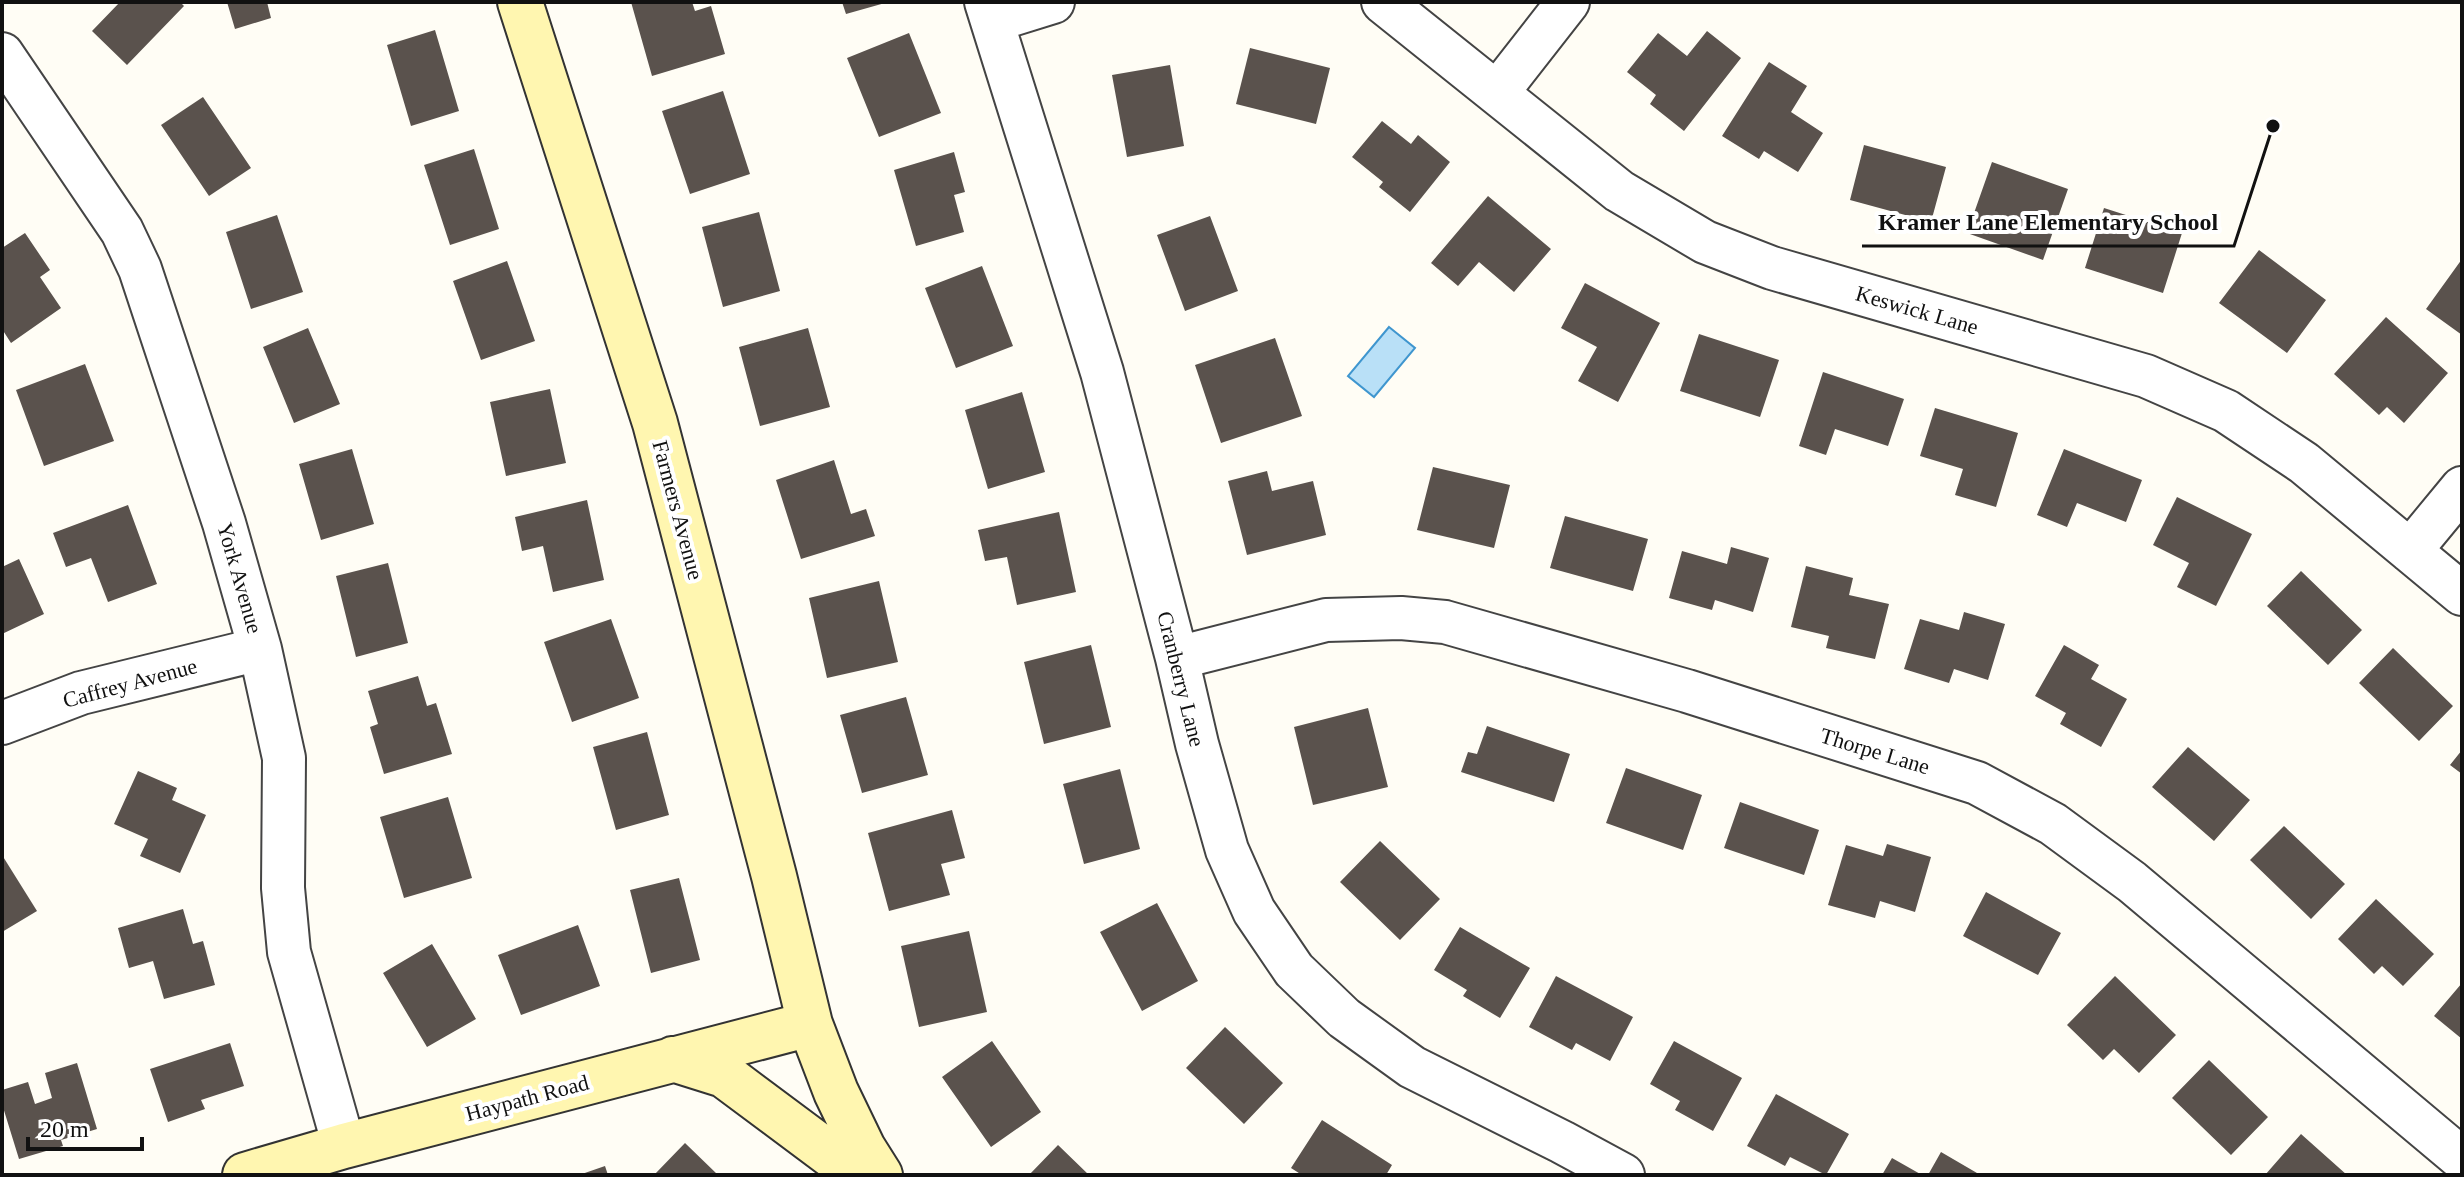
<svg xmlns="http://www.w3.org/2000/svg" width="2464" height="1177" viewBox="0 0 2464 1177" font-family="'Times New Roman',serif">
<rect width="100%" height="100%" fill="#fffdf5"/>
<path fill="#b9e0f7" stroke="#3f96cf" stroke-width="2" d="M 1389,327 L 1415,348 L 1374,397 L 1348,376 Z"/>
<path fill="#5a524d" d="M 120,2 L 180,2 L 184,6 L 127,65 L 92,31 Z
M 227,2 L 267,2 L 271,18 L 235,29 Z
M 631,2 L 692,2 L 695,11 L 711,6 L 725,54 L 652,76 Z
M 842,2 L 885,2 L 885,3 L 846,14 Z
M 435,30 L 459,111 L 411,126 L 387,45 Z
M 1707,31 L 1741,58 L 1684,131 L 1650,104 L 1656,95 L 1627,72 L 1658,33 L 1687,56 Z
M 909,33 L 941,113 L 879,137 L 847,58 Z
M 1250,48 L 1330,68 L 1316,124 L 1236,104 Z
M 1769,62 L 1807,86 L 1791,112 L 1823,133 L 1798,172 L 1764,151 L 1759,159 L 1722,136 Z
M 1170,65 L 1184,146 L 1127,157 L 1112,75 Z
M 723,91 L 750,174 L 690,194 L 662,111 Z
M 203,97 L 251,168 L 209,196 L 161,125 Z
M 1382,121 L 1411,144 L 1418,135 L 1450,162 L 1410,212 L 1379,187 L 1383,182 L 1352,157 Z
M 1864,145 L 1946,167 L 1931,222 L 1850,200 Z
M 474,149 L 499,229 L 450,245 L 424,165 Z
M 954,152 L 965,192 L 954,195 L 964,232 L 916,246 L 894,170 Z
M 1992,162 L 2068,189 L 2043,260 L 1967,233 Z
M 1488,196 L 1551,249 L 1514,292 L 1479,262 L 1458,286 L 1431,263 Z
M 2104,208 L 2182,233 L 2163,293 L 2085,268 Z
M 759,212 L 780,291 L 723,307 L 702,227 Z
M 277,215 L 303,292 L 251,309 L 226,232 Z
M 1210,216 L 1238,291 L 1185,311 L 1157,235 Z
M 25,233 L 50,270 L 40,277 L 61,308 L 11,343 L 2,329 L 2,248 Z
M 2259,250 L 2326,300 L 2287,353 L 2219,303 Z
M 2462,259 L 2462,335 L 2426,309 Z
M 507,261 L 535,341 L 481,360 L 453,281 Z
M 982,266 L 1013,346 L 956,368 L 925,288 Z
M 1585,283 L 1660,323 L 1618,402 L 1578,381 L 1597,347 L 1561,328 Z
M 2386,317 L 2448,373 L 2404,423 L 2387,407 L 2379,415 L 2334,374 Z
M 308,328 L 340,404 L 294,423 L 263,347 Z
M 808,328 L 830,407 L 760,426 L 739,347 Z
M 1699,334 L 1779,360 L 1760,417 L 1680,391 Z
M 1275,338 L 1302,416 L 1221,443 L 1195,365 Z
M 85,364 L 114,441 L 44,466 L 16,390 Z
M 1823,372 L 1904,399 L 1888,446 L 1835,429 L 1826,455 L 1799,446 Z
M 550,389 L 566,463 L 506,476 L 490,402 Z
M 1022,392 L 1045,472 L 988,489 L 965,410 Z
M 1935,408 L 2018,433 L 1996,507 L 1955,495 L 1963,469 L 1920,456 Z
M 352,449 L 374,524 L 321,540 L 299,464 Z
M 2064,449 L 2142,480 L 2126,522 L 2077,503 L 2067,527 L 2037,515 Z
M 834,460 L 851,514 L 866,509 L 875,536 L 801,559 L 776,480 Z
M 1433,467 L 1510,485 L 1494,548 L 1417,530 Z
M 1267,471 L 1272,491 L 1313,481 L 1326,535 L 1247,555 L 1228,481 Z
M 2177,497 L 2252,534 L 2216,606 L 2177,587 L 2189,563 L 2153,545 Z
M 587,500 L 604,580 L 553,592 L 543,546 L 522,551 L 515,517 Z
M 128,505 L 157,584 L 108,602 L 91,558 L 66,567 L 53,533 Z
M 1059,512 L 1076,592 L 1017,605 L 1007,557 L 985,561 L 978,530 Z
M 1565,516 L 1648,539 L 1633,591 L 1550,568 Z
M 1731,547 L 1769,558 L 1753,612 L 1715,600 L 1712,610 L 1669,598 L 1682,551 L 1727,564 Z
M 19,559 L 44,614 L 2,634 L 2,567 Z
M 388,563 L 408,643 L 356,657 L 336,576 Z
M 1806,566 L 1853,578 L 1849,595 L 1889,604 L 1875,659 L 1826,648 L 1829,636 L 1791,627 Z
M 2301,571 L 2362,630 L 2328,665 L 2267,606 Z
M 879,581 L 898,662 L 827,678 L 809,598 Z
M 1964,612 L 2005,624 L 1988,680 L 1954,669 L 1949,683 L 1904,669 L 1920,619 L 1959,630 Z
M 611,619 L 639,698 L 572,722 L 544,642 Z
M 1091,645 L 1111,727 L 1044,744 L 1024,662 Z
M 2064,645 L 2099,665 L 2091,679 L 2127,699 L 2101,747 L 2060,724 L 2066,713 L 2035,696 Z
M 2393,648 L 2453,706 L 2419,741 L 2359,683 Z
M 418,676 L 427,706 L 436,703 L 452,754 L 384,774 L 370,727 L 378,724 L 368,691 Z
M 906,697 L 928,775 L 862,793 L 840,715 Z
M 1368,708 L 1388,787 L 1313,805 L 1294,727 Z
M 1487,726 L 1570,754 L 1554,802 L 1461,772 L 1468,752 L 1477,754 Z
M 647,732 L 669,815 L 616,830 L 593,747 Z
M 2188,747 L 2250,800 L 2214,841 L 2152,787 Z
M 2462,750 L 2462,774 L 2450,765 Z
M 1626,768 L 1702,795 L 1683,850 L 1606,823 Z
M 1120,769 L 1140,849 L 1084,864 L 1063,784 Z
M 138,771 L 177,788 L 172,800 L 206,815 L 180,873 L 140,856 L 148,839 L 114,824 Z
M 448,797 L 472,878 L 404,898 L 380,817 Z
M 1740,802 L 1819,830 L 1804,875 L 1724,848 Z
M 952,810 L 965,858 L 941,864 L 950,895 L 889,911 L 868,833 Z
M 2284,826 L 2345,884 L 2311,919 L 2250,860 Z
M 1380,841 L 1440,899 L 1400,940 L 1340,882 Z
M 1887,844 L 1931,857 L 1915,912 L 1880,901 L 1875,918 L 1828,905 L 1846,845 L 1883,856 Z
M 2,855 L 37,911 L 2,932 Z
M 679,878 L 700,960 L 651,973 L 630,890 Z
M 1986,892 L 2061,933 L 2038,975 L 1963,936 Z
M 2376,899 L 2434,954 L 2403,986 L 2382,966 L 2374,974 L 2338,939 Z
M 1157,903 L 1198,981 L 1142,1011 L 1100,932 Z
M 183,909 L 193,944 L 203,941 L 215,985 L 164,999 L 153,961 L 129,968 L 118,928 Z
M 578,925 L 600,986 L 521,1015 L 498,955 Z
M 1460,927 L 1530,968 L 1500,1018 L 1463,996 L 1467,990 L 1434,970 Z
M 969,931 L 987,1012 L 919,1027 L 901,946 Z
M 432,944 L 476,1019 L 427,1047 L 383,973 Z
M 1556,976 L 1633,1017 L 1610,1061 L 1576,1043 L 1572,1050 L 1529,1027 Z
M 2115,976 L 2176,1035 L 2139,1073 L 2114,1049 L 2103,1060 L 2067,1025 Z
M 2462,983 L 2462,1039 L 2434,1016 Z
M 1225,1027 L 1283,1083 L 1244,1124 L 1186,1068 Z
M 992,1041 L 1041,1112 L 991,1147 L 942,1077 Z
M 1674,1041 L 1742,1078 L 1713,1131 L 1675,1110 L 1680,1101 L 1650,1084 Z
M 230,1043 L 244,1086 L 201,1100 L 205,1109 L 168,1122 L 150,1069 Z
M 2209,1060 L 2268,1117 L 2231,1155 L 2172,1098 Z
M 77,1063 L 97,1129 L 61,1140 L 63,1146 L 19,1159 L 2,1104 L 2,1090 L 28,1082 L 35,1104 L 52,1098 L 45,1073 Z
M 1776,1094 L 1849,1134 L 1826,1175 L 1790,1157 L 1785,1166 L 1747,1146 Z
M 1322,1120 L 1392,1165 L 1386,1175 L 1302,1175 L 1291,1168 Z
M 2301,1134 L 2347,1175 L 2265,1175 Z
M 685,1143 L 718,1175 L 654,1175 Z
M 1058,1145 L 1089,1175 L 1029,1175 Z
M 1941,1152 L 1977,1173 L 1976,1175 L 1928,1175 Z
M 1892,1158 L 1922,1175 L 1882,1175 Z
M 605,1166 L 608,1175 L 579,1175 Z"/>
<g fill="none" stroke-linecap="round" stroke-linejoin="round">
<g stroke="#444" stroke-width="46">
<path id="street" d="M 986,2 L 1102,372 L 1177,658 L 1197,744 L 1227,850 L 1254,911 L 1294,970 L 1344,1018 L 1412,1067 L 1562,1142 L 1623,1175
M 1383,2 L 1619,191 L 1705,242 L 1772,268 L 2146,376 L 2226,411 L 2304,463 L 2462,594
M 992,21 L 1053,2
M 2,54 L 122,231 L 140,269 L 224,523 L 260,649 L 284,758 L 283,888 L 289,952 L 344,1146
M 1497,93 L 1568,2
M 2410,551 L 2462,488
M 1177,658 L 1326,620 L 1401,618 L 1445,622 L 1687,691 L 1977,783 L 2053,824 L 2132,882 L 2462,1159
M 2,723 L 81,693 L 260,649"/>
</g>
<g stroke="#333" stroke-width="48">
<path id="secondary" d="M 520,2 L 655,423 L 774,876 L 810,1024 L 836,1092 L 863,1148 L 880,1175
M 673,1059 L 724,1075 L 858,1175
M 245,1175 L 344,1146 L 810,1024"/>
</g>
<use href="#street" stroke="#fff" stroke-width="42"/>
<use href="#secondary" stroke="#fff6b0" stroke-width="44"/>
</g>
<g text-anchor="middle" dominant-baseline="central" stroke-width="8" stroke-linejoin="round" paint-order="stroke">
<g font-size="22" fill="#111" stroke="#fff">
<text transform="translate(1917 310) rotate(16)">Keswick Lane</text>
<text transform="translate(678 510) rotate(75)">Farmers Avenue</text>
<text transform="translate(240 578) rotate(74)">York Avenue</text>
<text transform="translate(1181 679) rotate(76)">Cranberry Lane</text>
<text transform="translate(130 683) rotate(-15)">Caffrey Avenue</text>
<text transform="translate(1875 751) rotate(17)">Thorpe Lane</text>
<text transform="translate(527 1098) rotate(-15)">Haypath Road</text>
</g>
</g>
<path fill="none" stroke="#111" stroke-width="3" d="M2273 126L2234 246H1862"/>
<circle fill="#111" stroke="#fff" stroke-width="3" cx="2273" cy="126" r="8"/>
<g font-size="24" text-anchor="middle" font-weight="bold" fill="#111" stroke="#fff" stroke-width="8" stroke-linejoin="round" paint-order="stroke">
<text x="2048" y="230">Kramer Lane Elementary School</text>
</g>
<rect width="2464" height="1177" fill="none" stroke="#111111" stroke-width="8"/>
<path d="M28 1137v12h114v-12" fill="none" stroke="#111111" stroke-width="4"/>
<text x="40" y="1137" font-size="24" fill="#111111" stroke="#ffffff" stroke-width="6" paint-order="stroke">20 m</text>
</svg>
